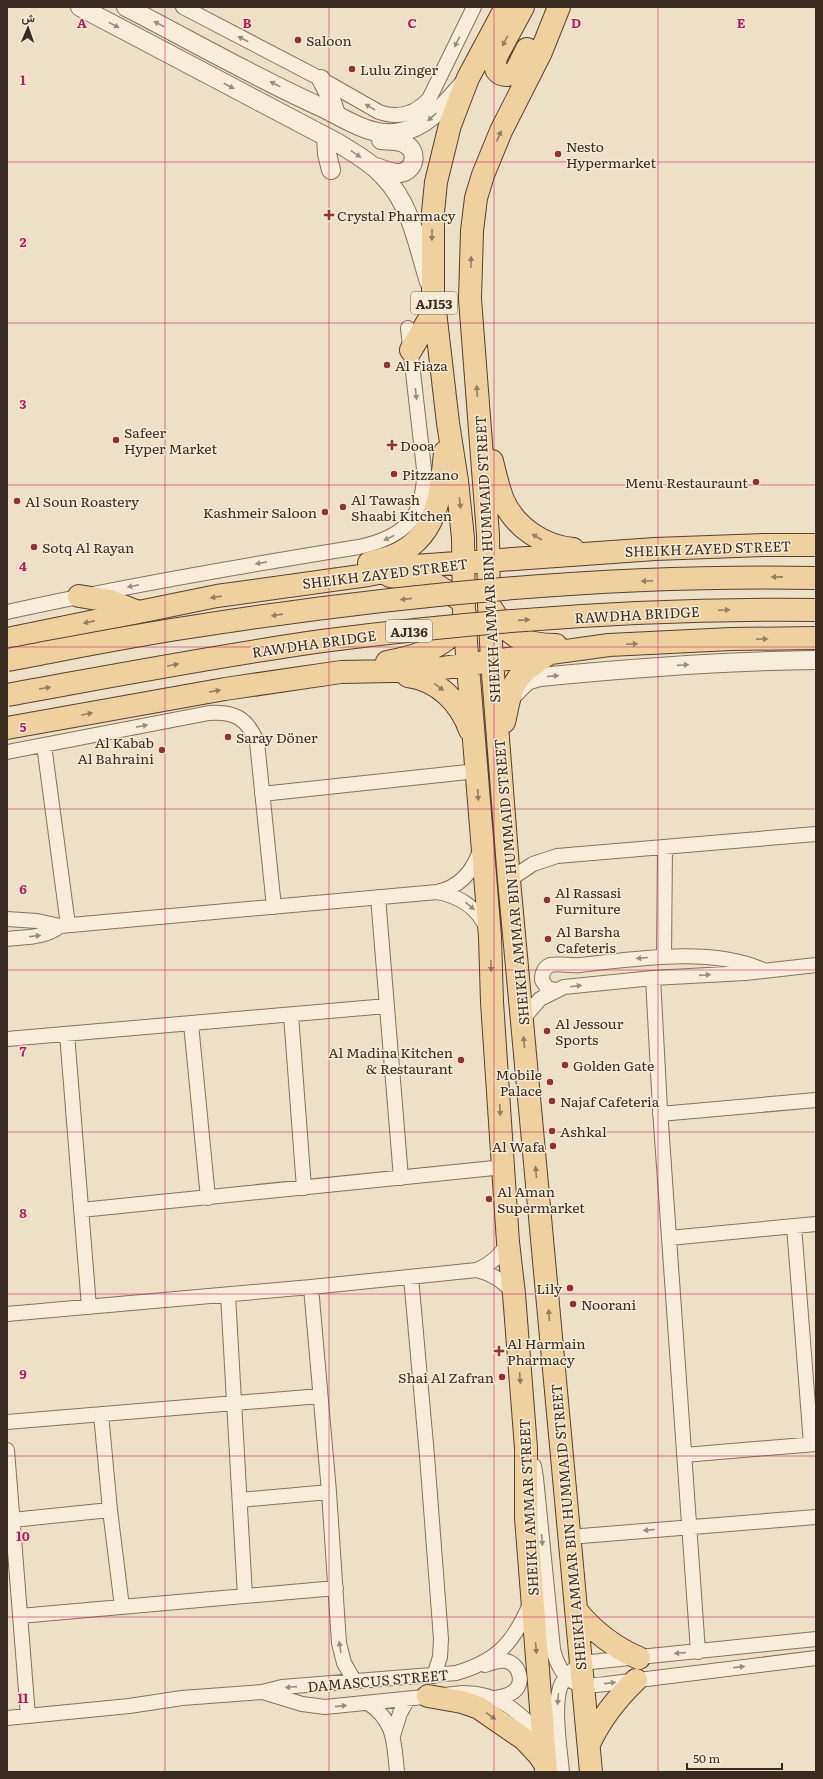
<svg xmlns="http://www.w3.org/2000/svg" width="823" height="1779" viewBox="0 0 823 1779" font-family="Literata,Vazirmatn,serif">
<rect width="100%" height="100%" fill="#eedfc7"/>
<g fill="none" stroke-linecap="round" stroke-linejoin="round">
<g stroke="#89715c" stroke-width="16">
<path id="minor" d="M 183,7 L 321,79 L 379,112 C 399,119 415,114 429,99 L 474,7
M 7,612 C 124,586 241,566 359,547 C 405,537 425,517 424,469 L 408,328
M 44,745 L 68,925
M 7,752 L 209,713 C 234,711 247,718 257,742 L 274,907
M 262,794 L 477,771
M 509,880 L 533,864 L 557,856 L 816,834
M 437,892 C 459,896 478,908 487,929
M 378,897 L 401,1178
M 7,919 L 37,921 L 60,926 L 437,892 C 460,887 473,872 480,850
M 7,939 C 26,937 45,938 60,926
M 664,956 L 665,847
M 653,978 L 660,1109 L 698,1652
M 556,990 L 547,988 L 542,980 C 542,974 543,968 550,965 C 557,963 572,966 580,965 C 635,959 709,947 761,969
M 291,1015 L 304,1188
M 522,1020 L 540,999 L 564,987 L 653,978 L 745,973 L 816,965
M 191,1024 L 208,1198
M 67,1034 L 89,1307
M 7,1039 L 387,1006
M 660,1114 L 816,1100
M 81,1210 L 504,1167
M 794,1226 L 811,1444
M 669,1238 L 816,1224
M 477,1270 C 493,1274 504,1281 514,1294
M 411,1277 L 427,1456 L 441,1639 L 440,1657 L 434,1676
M 311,1287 L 329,1492 L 339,1643 L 344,1663 L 355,1682
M 228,1295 L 245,1596
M 7,1314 L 311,1287 L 477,1270 C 491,1264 501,1256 508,1242
M 101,1414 L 110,1510 L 122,1607
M 7,1422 L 320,1396
M 7,1450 L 28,1716
M 684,1455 L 816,1444
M 534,1466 L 536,1478 L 553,1649 C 556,1662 564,1680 578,1684 C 586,1687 598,1685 606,1684 L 816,1658
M 240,1500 L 329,1492
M 12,1520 L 110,1510
M 569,1537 L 816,1517
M 20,1616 L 336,1588
M 485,1665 C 491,1663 499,1660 506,1661 C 520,1664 525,1684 513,1692 C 508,1696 501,1697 495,1698
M 263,1692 L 302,1704 L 325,1707 L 463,1693 C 501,1693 518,1712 543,1737
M 368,1703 C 395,1721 394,1742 397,1772
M 7,1718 L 129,1706 L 182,1698 L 262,1692 L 282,1687 L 456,1673 C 498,1661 514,1642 531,1602
M 393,1736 L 400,1713 L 408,1699
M 562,1772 C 560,1750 552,1701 562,1683 C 566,1675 574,1669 581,1663 L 816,1639"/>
</g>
<g stroke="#89715c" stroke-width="20">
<path id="tertiary" d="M 80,7 L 338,143 C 354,153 372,163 385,178 C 411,205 418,247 429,282
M 126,7 C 192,41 256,78 323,108 C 339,116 356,127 373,131 C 381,133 391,134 400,132 C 428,127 446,103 464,83
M 321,79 L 330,96 L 336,114
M 326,137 L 327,154 L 331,170
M 376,167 C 383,169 392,174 400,173 C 415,171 419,151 405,144 C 399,140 388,141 381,140
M 515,693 L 527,681 L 540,677 C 632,668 724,661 816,660"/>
</g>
<g stroke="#574030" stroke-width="24">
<path id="primary" d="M 506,7 L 468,78 L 450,125 L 436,182 L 433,212 L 433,294 L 448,423 L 457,481 L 463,538 L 464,617 L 490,937 L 492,1002 L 508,1242 L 514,1294 L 526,1448 L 526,1518 L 546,1772
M 523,7 L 497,55 C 491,70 500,79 515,73 L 527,49
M 559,7 L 541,52 L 501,131 L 483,175 L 476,198 L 472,231 L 470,299 L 488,535 L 489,604 L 492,661 L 509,880 L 591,1772
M 411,350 L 435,309
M 492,461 C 495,474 498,487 503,500 C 515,527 543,546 573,549
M 369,563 C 376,561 383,559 390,557 C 437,540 441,495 445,452
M 390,576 L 436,585 L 459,599
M 79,596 L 110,601 L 138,612
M 491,608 C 508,636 522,645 556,645
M 7,639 L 217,596 L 368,575 L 414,566 L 655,549 L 764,545 L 816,545
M 387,662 C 416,657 454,645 465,614
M 408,676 C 438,680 460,702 470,730
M 504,722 C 506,715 507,707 509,700 C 513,677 528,667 547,655
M 7,728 L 225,689 L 341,672 L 392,671 L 443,668 L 609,645 L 731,639 L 816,638
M 576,1610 C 594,1632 613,1647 639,1658
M 428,1696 L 462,1702 L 479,1708 L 524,1739 L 539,1755 L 545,1764
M 589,1744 C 601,1718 616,1699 636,1680"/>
</g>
<use href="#minor" stroke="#f8edda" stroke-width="14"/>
<use href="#tertiary" stroke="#f8edda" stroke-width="18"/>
<use href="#primary" stroke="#efd1a0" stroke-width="22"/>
<g stroke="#574030" stroke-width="24" stroke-linecap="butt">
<path id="primary-bridge" d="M 7,660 C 66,649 125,637 184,628 C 393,595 605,574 816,578
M 7,695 C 112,676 216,656 322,641 C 485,620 651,608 816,610"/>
</g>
<use href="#primary-bridge" stroke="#efd1a0" stroke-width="22"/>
</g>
<defs><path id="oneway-solid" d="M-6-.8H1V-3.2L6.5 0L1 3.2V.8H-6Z"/></defs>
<g fill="#998c7d">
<use href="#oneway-solid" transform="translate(159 24) rotate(-152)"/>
<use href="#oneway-solid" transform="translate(114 25) rotate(28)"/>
<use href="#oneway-solid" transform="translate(243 39) rotate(-152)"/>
<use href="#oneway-solid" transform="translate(457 42) rotate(116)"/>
<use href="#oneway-solid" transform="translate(275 84) rotate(-152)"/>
<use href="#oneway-solid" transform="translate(229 86) rotate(28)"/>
<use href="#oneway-solid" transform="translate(370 107) rotate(-150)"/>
<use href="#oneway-solid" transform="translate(432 117) rotate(138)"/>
<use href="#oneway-solid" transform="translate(356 154) rotate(34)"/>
<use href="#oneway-solid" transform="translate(416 394) rotate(84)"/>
<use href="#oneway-solid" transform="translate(389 538) rotate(154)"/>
<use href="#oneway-solid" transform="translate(261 563) rotate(171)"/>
<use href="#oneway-solid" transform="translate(133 586) rotate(169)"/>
<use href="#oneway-solid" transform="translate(683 665) rotate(-4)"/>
<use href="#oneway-solid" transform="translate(553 676) rotate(-5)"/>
<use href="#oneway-solid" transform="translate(142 726) rotate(-11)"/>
<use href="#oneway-solid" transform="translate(470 906) rotate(40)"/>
<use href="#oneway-solid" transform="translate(35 936) rotate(-7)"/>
<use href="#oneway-solid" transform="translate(642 958) rotate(175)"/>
<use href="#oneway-solid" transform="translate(705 975) rotate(-4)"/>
<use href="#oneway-solid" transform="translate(576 986) rotate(-7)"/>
<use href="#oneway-solid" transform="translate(649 1530) rotate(175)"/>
<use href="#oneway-solid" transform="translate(542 1540) rotate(85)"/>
<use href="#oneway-solid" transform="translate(340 1647) rotate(-99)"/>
<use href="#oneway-solid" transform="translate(680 1653) rotate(176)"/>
<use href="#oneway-solid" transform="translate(739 1667) rotate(-7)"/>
<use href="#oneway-solid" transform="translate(610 1683) rotate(-6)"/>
<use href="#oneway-solid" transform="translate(291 1687) rotate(176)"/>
<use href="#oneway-solid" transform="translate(558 1699) rotate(94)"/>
<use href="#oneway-solid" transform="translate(341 1706) rotate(-6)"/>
</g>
<g fill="#947e60">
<use href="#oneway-solid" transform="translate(505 41) rotate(118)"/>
<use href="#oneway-solid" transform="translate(499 136) rotate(-67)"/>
<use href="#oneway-solid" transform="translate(432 235) rotate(91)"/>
<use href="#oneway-solid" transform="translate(471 262) rotate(-88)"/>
<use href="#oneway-solid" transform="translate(477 391) rotate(-94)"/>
<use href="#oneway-solid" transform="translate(460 503) rotate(83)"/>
<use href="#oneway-solid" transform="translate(537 537) rotate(-150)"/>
<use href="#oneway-solid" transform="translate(777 577) rotate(179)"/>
<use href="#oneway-solid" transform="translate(647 581) rotate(178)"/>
<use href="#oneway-solid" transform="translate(216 597) rotate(170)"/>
<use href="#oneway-solid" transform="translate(406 599) rotate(174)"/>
<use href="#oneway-solid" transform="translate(724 610) rotate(-2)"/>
<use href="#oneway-solid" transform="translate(277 615) rotate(172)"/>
<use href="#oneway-solid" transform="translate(524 620) rotate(-4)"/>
<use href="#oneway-solid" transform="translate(89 622) rotate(169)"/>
<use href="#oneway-solid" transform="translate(762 639) rotate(-1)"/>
<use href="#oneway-solid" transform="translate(632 644) rotate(-3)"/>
<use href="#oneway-solid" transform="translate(173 665) rotate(-10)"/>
<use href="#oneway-solid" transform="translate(439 687) rotate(37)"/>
<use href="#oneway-solid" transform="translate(45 688) rotate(-10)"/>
<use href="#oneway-solid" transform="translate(215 691) rotate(-10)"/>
<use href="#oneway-solid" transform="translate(87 714) rotate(-10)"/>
<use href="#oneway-solid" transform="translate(478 795) rotate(87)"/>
<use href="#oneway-solid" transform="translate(491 966) rotate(88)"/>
<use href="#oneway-solid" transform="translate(524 1042) rotate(-95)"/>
<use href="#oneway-solid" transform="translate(500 1110) rotate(87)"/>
<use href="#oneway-solid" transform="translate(536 1172) rotate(-95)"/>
<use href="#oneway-solid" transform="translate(549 1315) rotate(-95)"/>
<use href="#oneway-solid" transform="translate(520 1378) rotate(86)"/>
<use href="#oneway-solid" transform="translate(536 1648) rotate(85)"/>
<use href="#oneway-solid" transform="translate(491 1716) rotate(35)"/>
</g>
<path fill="none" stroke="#c2185b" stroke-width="1" stroke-opacity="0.55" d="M 165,7 L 165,1772M 329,7 L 329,1772M 494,7 L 494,1772M 658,7 L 658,1772M 7,162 L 816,162M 7,323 L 816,323M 7,485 L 816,485M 7,647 L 816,647M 7,809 L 816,809M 7,970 L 816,970M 7,1132 L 816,1132M 7,1294 L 816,1294M 7,1456 L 816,1456M 7,1617 L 816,1617"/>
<g fill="#972e35" stroke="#f5ead6" stroke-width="1.5">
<circle cx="298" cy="40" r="4"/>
<circle cx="352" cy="69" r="4"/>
<circle cx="558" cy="154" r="4"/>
<path d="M327 209h4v4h4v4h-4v4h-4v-4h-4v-4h4z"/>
<circle cx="387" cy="365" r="4"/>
<circle cx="116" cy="440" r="4"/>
<path d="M390 439h4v4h4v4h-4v4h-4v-4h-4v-4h4z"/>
<circle cx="394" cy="474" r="4"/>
<circle cx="756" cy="482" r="4"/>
<circle cx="17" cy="501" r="4"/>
<circle cx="343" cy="507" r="4"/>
<circle cx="325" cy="512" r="4"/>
<circle cx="34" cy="547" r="4"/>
<circle cx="228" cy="737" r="4"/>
<circle cx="162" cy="750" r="4"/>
<circle cx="547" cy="900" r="4"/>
<circle cx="548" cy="939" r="4"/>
<circle cx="547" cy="1031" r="4"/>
<circle cx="461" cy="1060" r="4"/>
<circle cx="565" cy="1065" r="4"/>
<circle cx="550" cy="1082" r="4"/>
<circle cx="552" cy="1101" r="4"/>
<circle cx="552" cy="1131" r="4"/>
<circle cx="553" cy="1146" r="4"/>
<circle cx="489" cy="1199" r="4"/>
<circle cx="570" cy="1288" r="4"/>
<circle cx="573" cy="1304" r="4"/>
<path d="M497 1345h4v4h4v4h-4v4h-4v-4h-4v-4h4z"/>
<circle cx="502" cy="1377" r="4"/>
</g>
<g text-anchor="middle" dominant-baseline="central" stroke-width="3" stroke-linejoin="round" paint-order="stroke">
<g fill="#f5ead6" stroke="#726457" stroke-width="1">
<rect x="411" y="292" width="46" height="22" rx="3"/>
<rect x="386" y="620" width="46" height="22" rx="3"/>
</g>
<g font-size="13" font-weight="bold" fill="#3a2b20">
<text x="434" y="303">AJ153</text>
<text x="409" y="631">AJ136</text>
</g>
<g font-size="14" fill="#3a2b20" stroke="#f5ead6" text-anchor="start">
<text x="306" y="40">Saloon</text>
<text x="360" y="69">Lulu Zinger</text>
<text x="566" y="146">Nesto<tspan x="566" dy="16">Hypermarket</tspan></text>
<text x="337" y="215">Crystal Pharmacy</text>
<text x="395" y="365">Al Fiaza</text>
<text x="124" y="432">Safeer<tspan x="124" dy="16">Hyper Market</tspan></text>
<text x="400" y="445">Dooa</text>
<text x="402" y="474">Pitzzano</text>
<text x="748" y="482" text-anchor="end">Menu Restauraunt</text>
<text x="351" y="499">Al Tawash<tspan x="351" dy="16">Shaabi Kitchen</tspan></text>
<text x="25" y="501">Al Soun Roastery</text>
<text x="317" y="512" text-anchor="end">Kashmeir Saloon</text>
<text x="42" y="547">Sotq Al Rayan</text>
<text x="236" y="737">Saray Döner</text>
<text x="154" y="742" text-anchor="end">Al Kabab<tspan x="154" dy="16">Al Bahraini</tspan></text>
<text x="555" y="892">Al Rassasi<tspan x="555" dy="16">Furniture</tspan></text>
<text x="556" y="931">Al Barsha<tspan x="556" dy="16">Cafeteris</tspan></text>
<text x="555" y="1023">Al Jessour<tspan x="555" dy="16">Sports</tspan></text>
<text x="453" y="1052" text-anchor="end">Al Madina Kitchen<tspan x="453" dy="16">&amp; Restaurant</tspan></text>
<text x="573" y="1065">Golden Gate</text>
<text x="542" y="1074" text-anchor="end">Mobile<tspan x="542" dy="16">Palace</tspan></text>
<text x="560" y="1101">Najaf Cafeteria</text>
<text x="560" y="1131">Ashkal</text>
<text x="545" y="1146" text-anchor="end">Al Wafa</text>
<text x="497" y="1191">Al Aman<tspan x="497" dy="16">Supermarket</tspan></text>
<text x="562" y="1288" text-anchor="end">Lily</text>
<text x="581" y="1304">Noorani</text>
<text x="507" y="1343">Al Harmain<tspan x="507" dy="16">Pharmacy</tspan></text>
<text x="494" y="1377" text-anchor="end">Shai Al Zafran</text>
</g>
<g font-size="14" fill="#3a2b20" stroke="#f5ead6">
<text transform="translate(708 548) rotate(-2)">SHEIKH ZAYED STREET</text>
<text transform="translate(487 559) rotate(-93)">SHEIKH AMMAR BIN HUMMAID STREET</text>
<text transform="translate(385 573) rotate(-7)">SHEIKH ZAYED STREET</text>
<text transform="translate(637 614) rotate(-3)">RAWDHA BRIDGE</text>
<text transform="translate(314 643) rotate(-8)">RAWDHA BRIDGE</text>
<text transform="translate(511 882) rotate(-95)">SHEIKH AMMAR BIN HUMMAID STREET</text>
<text transform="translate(528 1507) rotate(-93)">SHEIKH AMMAR STREET</text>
<text transform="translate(568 1527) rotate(-95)">SHEIKH AMMAR BIN HUMMAID STREET</text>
<text transform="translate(378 1680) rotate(-5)">DAMASCUS STREET</text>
</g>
</g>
<g font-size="13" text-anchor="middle" font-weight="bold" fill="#c2185b" stroke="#f5ead6" stroke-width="3" stroke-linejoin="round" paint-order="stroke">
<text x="82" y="28">A</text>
<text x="247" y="28">B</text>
<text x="412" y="28">C</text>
<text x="576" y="28">D</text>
<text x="741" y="28">E</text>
<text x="23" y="85">1</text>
<text x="23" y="247">2</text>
<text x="23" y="409">3</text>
<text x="23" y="571">4</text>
<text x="23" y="732">5</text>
<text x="23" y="894">6</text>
<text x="23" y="1056">7</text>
<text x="23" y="1218">8</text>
<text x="23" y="1379">9</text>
<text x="23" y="1541">10</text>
<text x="23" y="1703">11</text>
</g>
<rect width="823" height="1779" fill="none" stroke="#3a2b20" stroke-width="16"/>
<g transform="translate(28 28) rotate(2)" stroke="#f5ead6" stroke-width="3" paint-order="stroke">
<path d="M0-3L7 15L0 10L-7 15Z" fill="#3a2b20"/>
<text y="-6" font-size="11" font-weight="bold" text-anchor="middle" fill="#3a2b20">ش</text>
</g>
<path d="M687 1763v6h95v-6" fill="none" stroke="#3a2b20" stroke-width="2"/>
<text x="693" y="1763" font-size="12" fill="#3a2b20" stroke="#f5ead6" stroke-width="3" paint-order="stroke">50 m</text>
</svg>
